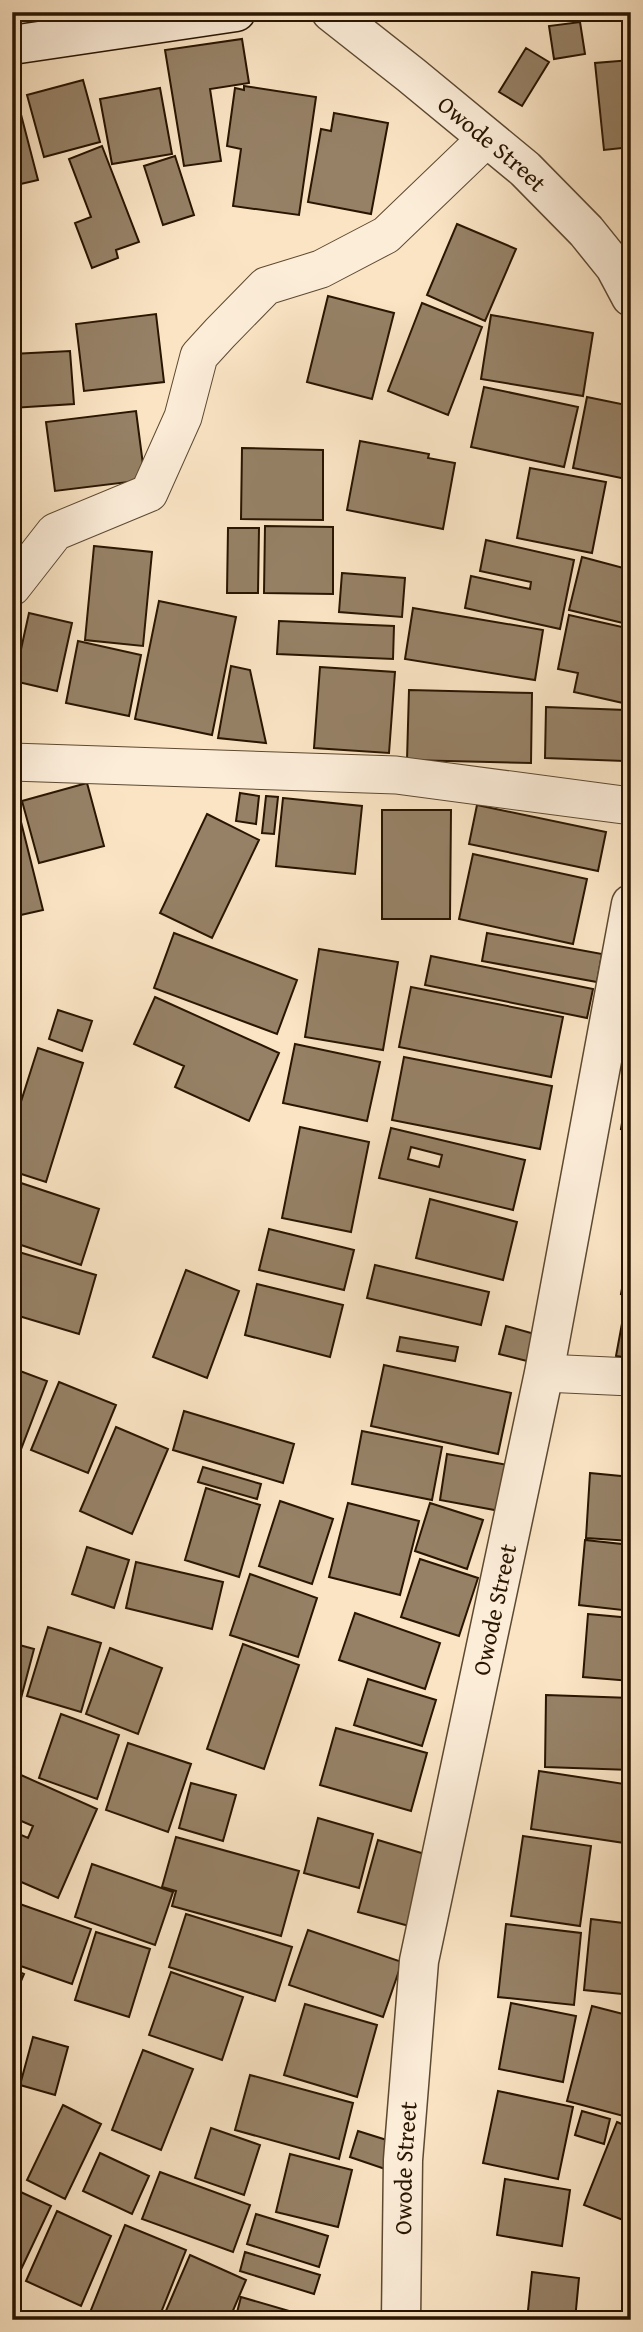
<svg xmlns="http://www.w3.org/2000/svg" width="643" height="2332" viewBox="0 0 643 2332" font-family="'Gentium Book Plus',serif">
<rect width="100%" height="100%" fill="#fae4c4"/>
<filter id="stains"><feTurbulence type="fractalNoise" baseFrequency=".00286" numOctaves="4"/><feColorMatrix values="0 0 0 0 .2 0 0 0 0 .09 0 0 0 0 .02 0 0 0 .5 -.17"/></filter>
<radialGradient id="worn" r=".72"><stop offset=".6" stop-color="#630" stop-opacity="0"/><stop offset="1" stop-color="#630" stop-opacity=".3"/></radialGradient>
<path fill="#968166" stroke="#291500" stroke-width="2" fill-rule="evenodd" d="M 580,22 L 585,54 L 554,59 L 549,26 Z
M 242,39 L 249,83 L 210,89 L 221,161 L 184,166 L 165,50 Z
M 526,48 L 549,62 L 522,106 L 499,92 Z
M 631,60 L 631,147 L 604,150 L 595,63 Z
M 83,80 L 100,142 L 44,157 L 27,95 Z
M 244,86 L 316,97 L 299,215 L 233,206 L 241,149 L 227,146 L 235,88 L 244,90 Z
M 160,88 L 172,154 L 112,164 L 100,99 Z
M 18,103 L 38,180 L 12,186 L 12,104 Z
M 334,113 L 388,123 L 371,214 L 308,202 L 321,129 L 331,131 Z
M 102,146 L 139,242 L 116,250 L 118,258 L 92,268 L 75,223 L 91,217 L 69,159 Z
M 175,156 L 194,215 L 163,225 L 144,166 Z
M 457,224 L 516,249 L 485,321 L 427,295 Z
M 328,296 L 394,313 L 372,399 L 307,382 Z
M 422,303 L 482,327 L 448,415 L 388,391 Z
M 156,314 L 164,382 L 84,391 L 76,324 Z
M 491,315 L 593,333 L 583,396 L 481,379 Z
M 70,351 L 74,404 L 12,408 L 12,354 Z
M 484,387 L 578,407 L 564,467 L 471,447 Z
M 587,397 L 631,406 L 631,480 L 573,468 Z
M 136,411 L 145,480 L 55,491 L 46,422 Z
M 360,441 L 429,454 L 428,458 L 455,463 L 443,529 L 347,510 Z
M 242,448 L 323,450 L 323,520 L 241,519 Z
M 530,468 L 606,482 L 592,553 L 517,538 Z
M 265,526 L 333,527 L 333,594 L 264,593 Z
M 228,528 L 259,528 L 258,593 L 227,593 Z
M 486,540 L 574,560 L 560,629 L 465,608 L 471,576 L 530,589 L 531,582 L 480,571 Z
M 94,546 L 152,552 L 143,646 L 85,640 Z
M 582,557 L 631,570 L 631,625 L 569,610 Z
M 342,573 L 405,578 L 402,617 L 339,612 Z
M 159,601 L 236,617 L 212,735 L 135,719 Z
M 413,608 L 543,630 L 535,680 L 405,659 Z
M 29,613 L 72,623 L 57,691 L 14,681 Z
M 569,615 L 631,629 L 631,667 L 623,703 L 574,692 L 578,673 L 558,669 Z
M 279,621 L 394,626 L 393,659 L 277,654 Z
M 78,641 L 141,655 L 129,716 L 66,703 Z
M 231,666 L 250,670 L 266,743 L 218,738 Z
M 320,667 L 395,672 L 389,753 L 314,748 Z
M 409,690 L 532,693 L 531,763 L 407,760 Z
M 546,707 L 626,710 L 624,761 L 545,758 Z
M 87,783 L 104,846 L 39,863 L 22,801 Z
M 240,793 L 259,796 L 256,824 L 236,821 Z
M 266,796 L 278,797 L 274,834 L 262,833 Z
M 283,798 L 362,806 L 355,874 L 276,866 Z
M 477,805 L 606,832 L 598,871 L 469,844 Z
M 17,806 L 43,910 L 12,917 L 12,807 Z
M 382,810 L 451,810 L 450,919 L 382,919 Z
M 207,814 L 259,840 L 212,938 L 160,913 Z
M 473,854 L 587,879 L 573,944 L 459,919 Z
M 174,933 L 297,980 L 277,1034 L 154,988 Z
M 487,933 L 602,954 L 597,982 L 482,961 Z
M 319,949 L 398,962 L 383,1050 L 305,1037 Z
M 431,956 L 593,989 L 587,1018 L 425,985 Z
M 411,987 L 563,1017 L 551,1077 L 399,1047 Z
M 155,997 L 279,1053 L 249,1121 L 175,1087 L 184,1066 L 134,1044 Z
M 58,1010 L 92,1021 L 82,1051 L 49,1039 Z
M 295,1044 L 380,1062 L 367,1121 L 283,1103 Z
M 38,1048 L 83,1063 L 46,1182 L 12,1171 L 12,1130 Z
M 404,1057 L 552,1086 L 540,1149 L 392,1120 Z
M 629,1081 L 631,1081 L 631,1130 L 621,1129 Z
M 300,1127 L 369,1142 L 351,1232 L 282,1218 Z
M 391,1128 L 525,1160 L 513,1210 L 379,1178 ZM 411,1147 L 442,1155 L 439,1167 L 408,1159 Z
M 12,1180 L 99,1209 L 81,1265 L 12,1242 Z
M 430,1199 L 517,1222 L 503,1280 L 416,1258 Z
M 269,1229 L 354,1250 L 344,1290 L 259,1270 Z
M 630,1244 L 631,1244 L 631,1295 L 621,1294 Z
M 12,1250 L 96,1275 L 79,1334 L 12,1314 Z
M 375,1265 L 489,1292 L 481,1325 L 367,1298 Z
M 186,1270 L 239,1291 L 207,1378 L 153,1357 Z
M 257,1284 L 343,1305 L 330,1357 L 245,1335 Z
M 626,1302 L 631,1303 L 631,1358 L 616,1356 Z
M 506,1326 L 538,1335 L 531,1362 L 499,1354 Z
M 400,1337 L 458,1347 L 455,1361 L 397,1351 Z
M 384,1365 L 511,1393 L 498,1454 L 371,1426 Z
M 12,1368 L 47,1381 L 12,1473 Z
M 59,1382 L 116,1405 L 88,1473 L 31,1450 Z
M 184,1411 L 294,1444 L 283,1483 L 173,1450 Z
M 116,1427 L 168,1449 L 132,1534 L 80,1511 Z
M 362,1431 L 442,1447 L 432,1500 L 352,1484 Z
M 447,1454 L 508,1465 L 500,1511 L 440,1500 Z
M 203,1467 L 261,1484 L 257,1499 L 198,1482 Z
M 590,1473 L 631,1477 L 631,1541 L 586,1538 Z
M 206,1488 L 260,1505 L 239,1577 L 185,1560 Z
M 280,1501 L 333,1519 L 312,1584 L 259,1566 Z
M 348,1503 L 419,1521 L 400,1595 L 329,1577 Z
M 430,1503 L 483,1520 L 467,1569 L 415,1551 Z
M 585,1540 L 631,1545 L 631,1611 L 579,1605 Z
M 87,1547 L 129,1560 L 114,1608 L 72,1594 Z
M 420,1559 L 478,1578 L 459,1636 L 401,1617 Z
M 136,1562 L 223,1582 L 212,1629 L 126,1608 Z
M 250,1574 L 317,1598 L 298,1657 L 230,1635 Z
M 355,1613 L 440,1643 L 425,1689 L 339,1660 Z
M 588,1614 L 631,1618 L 631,1681 L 583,1677 Z
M 48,1627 L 101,1643 L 81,1712 L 27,1696 Z
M 12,1643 L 34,1649 L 15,1721 L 12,1720 Z
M 243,1644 L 299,1665 L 264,1769 L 207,1749 Z
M 110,1648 L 162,1668 L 138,1734 L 86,1714 Z
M 368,1679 L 436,1700 L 422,1746 L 354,1725 Z
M 546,1695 L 631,1698 L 631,1770 L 545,1767 Z
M 61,1714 L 119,1735 L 97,1799 L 39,1778 Z
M 336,1728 L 427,1753 L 411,1811 L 320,1785 Z
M 128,1743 L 191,1764 L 168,1832 L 106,1810 Z
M 12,1771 L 97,1809 L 58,1898 L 12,1878 L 12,1831 L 28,1838 L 33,1826 L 12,1817 Z
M 539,1771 L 631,1785 L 631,1844 L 531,1829 Z
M 191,1783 L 236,1795 L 223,1841 L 179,1828 Z
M 318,1818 L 373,1834 L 359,1888 L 304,1873 Z
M 523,1836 L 591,1846 L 580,1926 L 511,1916 Z
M 176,1837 L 299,1871 L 281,1936 L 172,1906 L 176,1891 L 162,1887 Z
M 378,1840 L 428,1855 L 409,1926 L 358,1912 Z
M 92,1864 L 173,1892 L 155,1945 L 75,1917 Z
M 17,1903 L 91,1929 L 72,1984 L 12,1963 L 12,1917 Z
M 186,1914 L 292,1947 L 275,2001 L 169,1967 Z
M 591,1919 L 631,1924 L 631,1995 L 584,1990 Z
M 506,1924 L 581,1933 L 574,2005 L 498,1997 Z
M 308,1930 L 402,1962 L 383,2017 L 289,1985 Z
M 96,1932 L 150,1949 L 129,2017 L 75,2000 Z
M 12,1969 L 24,1974 L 12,2002 Z
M 171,1972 L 243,1997 L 222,2060 L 149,2035 Z
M 511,2003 L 576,2016 L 563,2082 L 499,2069 Z
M 305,2004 L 377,2025 L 357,2097 L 284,2075 Z
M 592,2006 L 631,2016 L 631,2118 L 567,2101 Z
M 33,2037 L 68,2047 L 55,2095 L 20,2085 Z
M 143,2050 L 193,2069 L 161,2150 L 112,2130 Z
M 250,2075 L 353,2103 L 339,2159 L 235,2130 Z
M 498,2091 L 573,2107 L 558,2179 L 483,2163 Z
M 63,2105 L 101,2124 L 65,2199 L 27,2180 Z
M 582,2111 L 610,2119 L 604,2144 L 575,2135 Z
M 617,2122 L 631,2128 L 631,2223 L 584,2205 Z
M 211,2128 L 260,2145 L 244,2195 L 195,2178 Z
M 358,2131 L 393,2142 L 385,2169 L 350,2157 Z
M 100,2153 L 149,2176 L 132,2214 L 83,2191 Z
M 290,2154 L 352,2170 L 338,2227 L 276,2212 Z
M 160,2172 L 250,2205 L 233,2252 L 142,2219 Z
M 505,2179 L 570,2190 L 562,2246 L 497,2235 Z
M 12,2188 L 51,2206 L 17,2278 L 12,2276 Z
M 57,2211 L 111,2236 L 81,2306 L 26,2281 Z
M 256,2214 L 328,2236 L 319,2267 L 247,2244 Z
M 125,2225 L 186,2250 L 158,2320 L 87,2320 Z
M 245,2252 L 320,2275 L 314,2294 L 240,2271 Z
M 190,2255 L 246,2280 L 229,2320 L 162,2320 Z
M 532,2272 L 579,2278 L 575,2320 L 527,2320 Z
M 241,2297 L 320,2320 L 235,2320 Z"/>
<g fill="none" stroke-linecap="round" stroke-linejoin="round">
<g stroke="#5d4931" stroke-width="39">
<path id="minor" d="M 12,587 L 55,532 L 149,493 L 183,417 L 199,356 L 220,333 L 266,286 L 321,269 L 386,235 L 487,138
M 12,762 L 396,775 L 631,806
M 544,1373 L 631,1377"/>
</g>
<g stroke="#5d4931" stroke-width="41">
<g id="tertiary">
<path id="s1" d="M 331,12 L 411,75 L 525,169 L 586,231 L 615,267 L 631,297"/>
<path id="s2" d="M 401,2320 L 403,2160 L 419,1961 L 544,1373 L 631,904"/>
</g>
</g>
<g stroke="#291500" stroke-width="41">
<path id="secondary" d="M 12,45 L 236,12"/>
</g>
<use href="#minor" stroke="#fcedd9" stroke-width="37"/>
<use href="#tertiary" stroke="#fcedd9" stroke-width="38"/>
<use href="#secondary" stroke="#fcedd9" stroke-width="38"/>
</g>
<g text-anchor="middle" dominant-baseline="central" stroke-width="5" stroke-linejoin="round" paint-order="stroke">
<g font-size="24" fill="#291500" stroke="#fcedd9">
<text stroke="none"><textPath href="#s1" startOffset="208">Owode Street</textPath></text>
<text stroke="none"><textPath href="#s2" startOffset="719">Owode Street</textPath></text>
<text stroke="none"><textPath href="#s2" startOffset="152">Owode Street</textPath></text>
</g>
</g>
<rect width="643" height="2332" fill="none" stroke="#fae4c4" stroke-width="42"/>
<rect x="14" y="14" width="615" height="2304" fill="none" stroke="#291500" stroke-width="3.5"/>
<rect x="21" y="21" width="601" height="2290" fill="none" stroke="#291500" stroke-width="2"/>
<rect width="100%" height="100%" filter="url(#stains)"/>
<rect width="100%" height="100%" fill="url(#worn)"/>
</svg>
